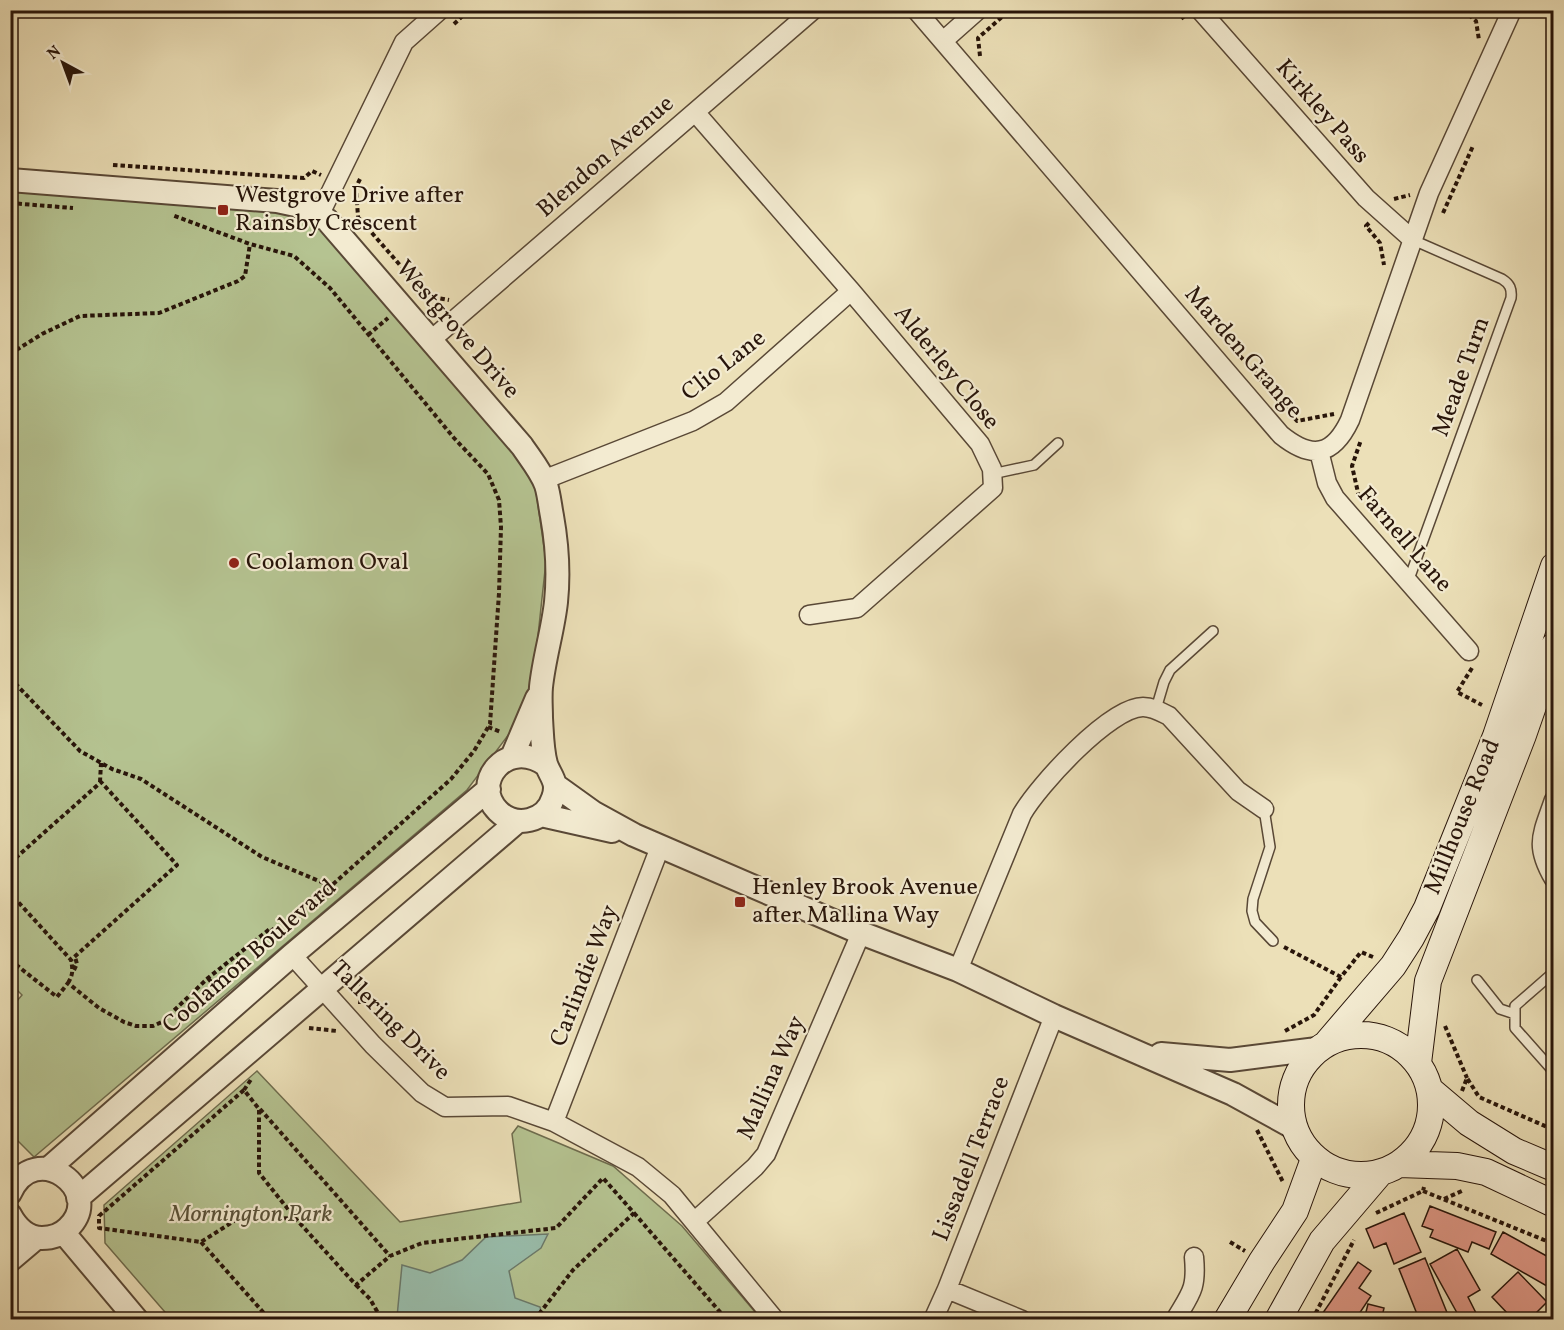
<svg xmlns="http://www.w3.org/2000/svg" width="1564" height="1330" viewBox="0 0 1564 1330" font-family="Vollkorn,serif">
<rect width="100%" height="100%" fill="#ece0b8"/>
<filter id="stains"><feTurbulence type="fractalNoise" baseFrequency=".00333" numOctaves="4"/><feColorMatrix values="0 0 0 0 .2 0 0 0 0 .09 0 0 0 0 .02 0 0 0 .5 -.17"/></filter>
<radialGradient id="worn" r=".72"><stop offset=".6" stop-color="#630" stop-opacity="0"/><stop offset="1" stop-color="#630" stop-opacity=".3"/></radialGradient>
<path fill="#b5c391" stroke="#6e6c4e" stroke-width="1.5" d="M 11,188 L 295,212 L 323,227 L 509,445 L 535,485 L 546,561 L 532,691 L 512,730 L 467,790 L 34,1157 L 11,1134 L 11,1008 L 22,995 L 11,984 Z
M 257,1071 L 400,1222 L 521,1202 L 512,1134 L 518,1126 L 613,1166 L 682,1226 L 761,1319 L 171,1319 L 105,1243 L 104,1205 Z"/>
<path fill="#99bdab" stroke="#6c7a6b" stroke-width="1.5" d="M 548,1234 L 541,1248 L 509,1271 L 515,1298 L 540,1307 L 543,1319 L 461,1320 L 457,1317 C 440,1322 414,1322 397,1317 L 402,1265 L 430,1273 L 462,1260 L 486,1237 Z"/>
<path fill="#e09887" stroke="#28150a" stroke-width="1.5" d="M 1430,1206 L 1496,1232 L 1489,1249 L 1472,1242 L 1468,1252 L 1430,1237 L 1433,1230 L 1422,1226 Z
M 1404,1213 L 1421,1252 L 1394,1264 L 1386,1243 L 1374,1248 L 1366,1229 Z
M 1503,1232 L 1554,1260 L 1552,1289 L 1491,1254 Z
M 1457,1249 L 1480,1290 L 1468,1297 L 1476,1313 L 1464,1320 L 1461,1320 L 1430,1264 Z
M 1425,1258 L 1450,1320 L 1432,1320 L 1430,1315 L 1419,1319 L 1399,1269 Z
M 1358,1262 L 1371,1271 L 1359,1288 L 1371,1296 L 1355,1320 L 1318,1320 Z
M 1518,1272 L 1547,1302 L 1529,1320 L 1504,1320 L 1509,1315 L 1492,1297 Z
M 1368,1304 L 1384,1308 L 1382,1317 L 1392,1320 L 1364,1320 Z"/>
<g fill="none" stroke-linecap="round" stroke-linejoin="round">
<g stroke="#594836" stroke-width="12">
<path id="service" d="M 992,474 L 1034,465 L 1058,443
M 1408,582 L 1511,298 C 1512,289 1510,284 1502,279 L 1413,240
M 1156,709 L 1164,682 L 1170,670 L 1213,631
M 1264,809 L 1270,847 L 1253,899 L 1252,911 L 1255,922 L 1273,941
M 1554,972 L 1515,1006 L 1515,1028 L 1554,1072
M 1477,980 L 1500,1009 L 1515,1014"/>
</g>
<g stroke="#594836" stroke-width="21">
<path id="minor" d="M 916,10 L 1281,435 C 1312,460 1333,456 1350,420 L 1429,193 L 1512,10
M 1200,10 L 1366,198 L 1413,240
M 943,41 L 978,10
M 695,112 L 851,291 L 980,444 L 992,469 L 993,488 L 857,608 L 809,615
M 319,216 L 404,42 L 440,10
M 431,340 L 813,10
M 1319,451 L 1327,483 L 1335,498 L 1469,651
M 543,480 L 693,421 L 726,402 L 851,291
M 1554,800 C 1542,835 1534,845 1554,879
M 292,955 L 373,1045 L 422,1093 L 445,1107 L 508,1106 L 554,1122 L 638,1167 L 672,1195 L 775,1320
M 958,970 L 1022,814 C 1038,786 1110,707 1143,707 C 1153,707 1161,712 1169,716 L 1238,791 L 1264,809
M 554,1122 L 660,847
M 695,1221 L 755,1167 L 766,1154 L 861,933
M 947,1289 L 1022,1320
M 933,1320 L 947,1289 L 1054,1016
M 1175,1320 C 1191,1293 1197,1289 1194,1257"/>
</g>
<g stroke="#594836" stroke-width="26">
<path id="tertiary" d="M 10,180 L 277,201 L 305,207 L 327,220 L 522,446 C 530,458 541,471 546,485 C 549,494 550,506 552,516 C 557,544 559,573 556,602 C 553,630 544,658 541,687 C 540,697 541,708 541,718 C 542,733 542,750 546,764 C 550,776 559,782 553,798 C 546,821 516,829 498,811 C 470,783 507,737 546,765
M 512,757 L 537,698
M 555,785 L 594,813 L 634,835 L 861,933 L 958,970 L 1054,1016 L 1233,1094 L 1293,1127
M 541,815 L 612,831
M 1161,1054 L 1230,1060 L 1317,1049
M 48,1169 L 292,955 L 489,789
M 10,1193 C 35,1137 107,1191 68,1228 C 61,1235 52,1238 42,1238 C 27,1238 17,1228 10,1215
M 78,1198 L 518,821
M 63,1232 L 137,1320
M 10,1260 L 36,1238"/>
</g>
<g stroke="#28150a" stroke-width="28">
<path id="secondary" d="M1291 1105a70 70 0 1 1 140 0a70 70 0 1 1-140 0Z
M 1327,1043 L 1393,966 L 1411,938 L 1427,908 L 1496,736 L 1554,566
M 1418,1063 L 1428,981 L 1523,735 L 1554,646
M 1430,1090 L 1469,1123 L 1514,1151 L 1554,1168
M 1399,1164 L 1457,1166 L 1486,1172 L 1554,1204
M 1227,1320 L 1262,1261 L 1295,1211 L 1314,1159
M 1278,1320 L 1322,1241 L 1380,1173"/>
</g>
<path stroke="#28150a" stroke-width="4" stroke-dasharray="4.5 3" stroke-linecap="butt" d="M 1177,10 L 1184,19
M 1463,10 L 1476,21 L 1479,40
M 454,24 L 469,10
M 980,56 L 978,38 L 1010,10
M 113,165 L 304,178 L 312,171 L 321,175
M 360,179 L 356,187 L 358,217 L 427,296 L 449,300
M 1394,199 L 1410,195
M 10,203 L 73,208
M 1443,213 L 1473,146
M 1369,223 L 1366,226 L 1380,243 L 1384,265
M 368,335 L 388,318
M 10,354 L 42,334 L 80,316 L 159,313 L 238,281 L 245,276 L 250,244
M 1240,356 L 1297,421 L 1334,414
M 1359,497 L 1352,466 L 1361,440
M 1472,668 L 1457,692 L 1482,705
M 10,678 L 80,751 L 112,769 L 141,779 L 262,857 L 331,886 L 451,779 L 474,751 L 490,724 L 499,593 L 501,527 L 499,500 L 488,474 L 454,438 L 330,288 L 294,256 L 250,244 L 172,215
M 488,727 L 501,732
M 100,782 L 101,763
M 10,863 L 101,782 L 177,865 L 71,960 L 10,893
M 320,905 L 325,891 L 331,886
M 1284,947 L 1341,977 L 1361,952 L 1373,957
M 10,960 L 57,997 L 68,983 L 99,1008 L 124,1022 L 136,1026 L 153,1026 L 162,1022 L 208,978 L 271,928 L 280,940
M 74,970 L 77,964 L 75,957
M 208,978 L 219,992
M 68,983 C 73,975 73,970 71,960
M 360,1004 L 361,982
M 1445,1026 L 1467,1078
M 309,1028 L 337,1031
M 1285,1031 L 1314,1015 L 1341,977
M 244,1090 L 252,1078
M 1462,1091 L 1467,1078 L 1479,1097 L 1554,1130
M 260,1109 L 390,1256
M 1257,1130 L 1283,1182
M 1423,1191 L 1554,1244
M 1444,1199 L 1464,1190
M 634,1213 L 727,1320
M 1376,1213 L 1423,1191 L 1424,1187
M 296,1219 L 242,1216 L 201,1242 L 99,1228 L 99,1216 L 244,1090 L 259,1109 L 259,1173 L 296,1219 L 356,1285 L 390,1256 L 422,1243 L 556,1228 L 603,1178 L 634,1213 L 573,1270 L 539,1314 L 540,1320
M 201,1242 L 270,1320
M 1230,1242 L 1245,1251
M 356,1285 L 370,1299 L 382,1320
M 1312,1320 L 1354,1240"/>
<use href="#service" stroke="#f3ebd1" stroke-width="9"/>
<use href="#minor" stroke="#f3ebd1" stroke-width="18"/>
<use href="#tertiary" stroke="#f3ebd1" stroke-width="22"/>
<use href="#secondary" stroke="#f3ebd1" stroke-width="26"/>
</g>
<g fill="#8f2418" stroke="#f3ebd1" stroke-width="2">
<rect x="217" y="204" width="12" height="12" rx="3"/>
<circle cx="234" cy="563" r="6"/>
<rect x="734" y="896" width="12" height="12" rx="3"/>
</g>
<g text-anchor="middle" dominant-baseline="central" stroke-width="4.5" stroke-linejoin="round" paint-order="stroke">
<g font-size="24" fill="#28150a" stroke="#f3ebd1">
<text transform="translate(1322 112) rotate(49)">Kirkley Pass</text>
<text transform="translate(606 157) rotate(-41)">Blendon Avenue</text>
<text transform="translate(457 330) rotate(49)">Westgrove Drive</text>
<text transform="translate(1243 353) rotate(49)">Marden Grange</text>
<text transform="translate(724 366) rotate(-38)">Clio Lane</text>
<text transform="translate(946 368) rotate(51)">Alderley Close</text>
<text transform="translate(1462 377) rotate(-70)">Meade Turn</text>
<text transform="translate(1404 540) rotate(49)">Farnell Lane</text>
<text transform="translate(1463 817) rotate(-68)">Millhouse Road</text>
<text transform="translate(250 957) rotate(-41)">Coolamon Boulevard</text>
<text transform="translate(585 976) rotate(-69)">Carlindie Way</text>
<text transform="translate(390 1021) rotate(45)">Tallering Drive</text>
<text transform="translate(772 1078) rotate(-66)">Mallina Way</text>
<text transform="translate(972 1159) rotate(-69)">Lissadell Terrace</text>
</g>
<g font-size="24" fill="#28150a" stroke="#f3ebd1" text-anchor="start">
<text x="235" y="196">Westgrove Drive after<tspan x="235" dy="28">Rainsby Crescent</tspan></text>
<text x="246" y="563">Coolamon Oval</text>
<text x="752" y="888">Henley Brook Avenue<tspan x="752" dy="28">after Mallina Way</tspan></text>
</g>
<g font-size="24" font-style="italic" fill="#595239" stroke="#f3ebd1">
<text x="251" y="1215">Mornington Park</text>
</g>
</g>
<rect width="1564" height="1330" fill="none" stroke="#ece0b8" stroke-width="36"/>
<rect x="12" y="12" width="1540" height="1306" fill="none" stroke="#28150a" stroke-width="3"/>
<rect x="18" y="18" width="1528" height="1294" fill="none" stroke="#28150a" stroke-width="1.5"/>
<g transform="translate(63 63) rotate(319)" stroke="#f3ebd1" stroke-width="4.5" paint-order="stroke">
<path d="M0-4.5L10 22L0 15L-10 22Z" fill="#28150a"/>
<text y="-9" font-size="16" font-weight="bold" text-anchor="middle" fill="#28150a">N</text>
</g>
<rect width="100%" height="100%" filter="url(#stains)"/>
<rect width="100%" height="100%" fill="url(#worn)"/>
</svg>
